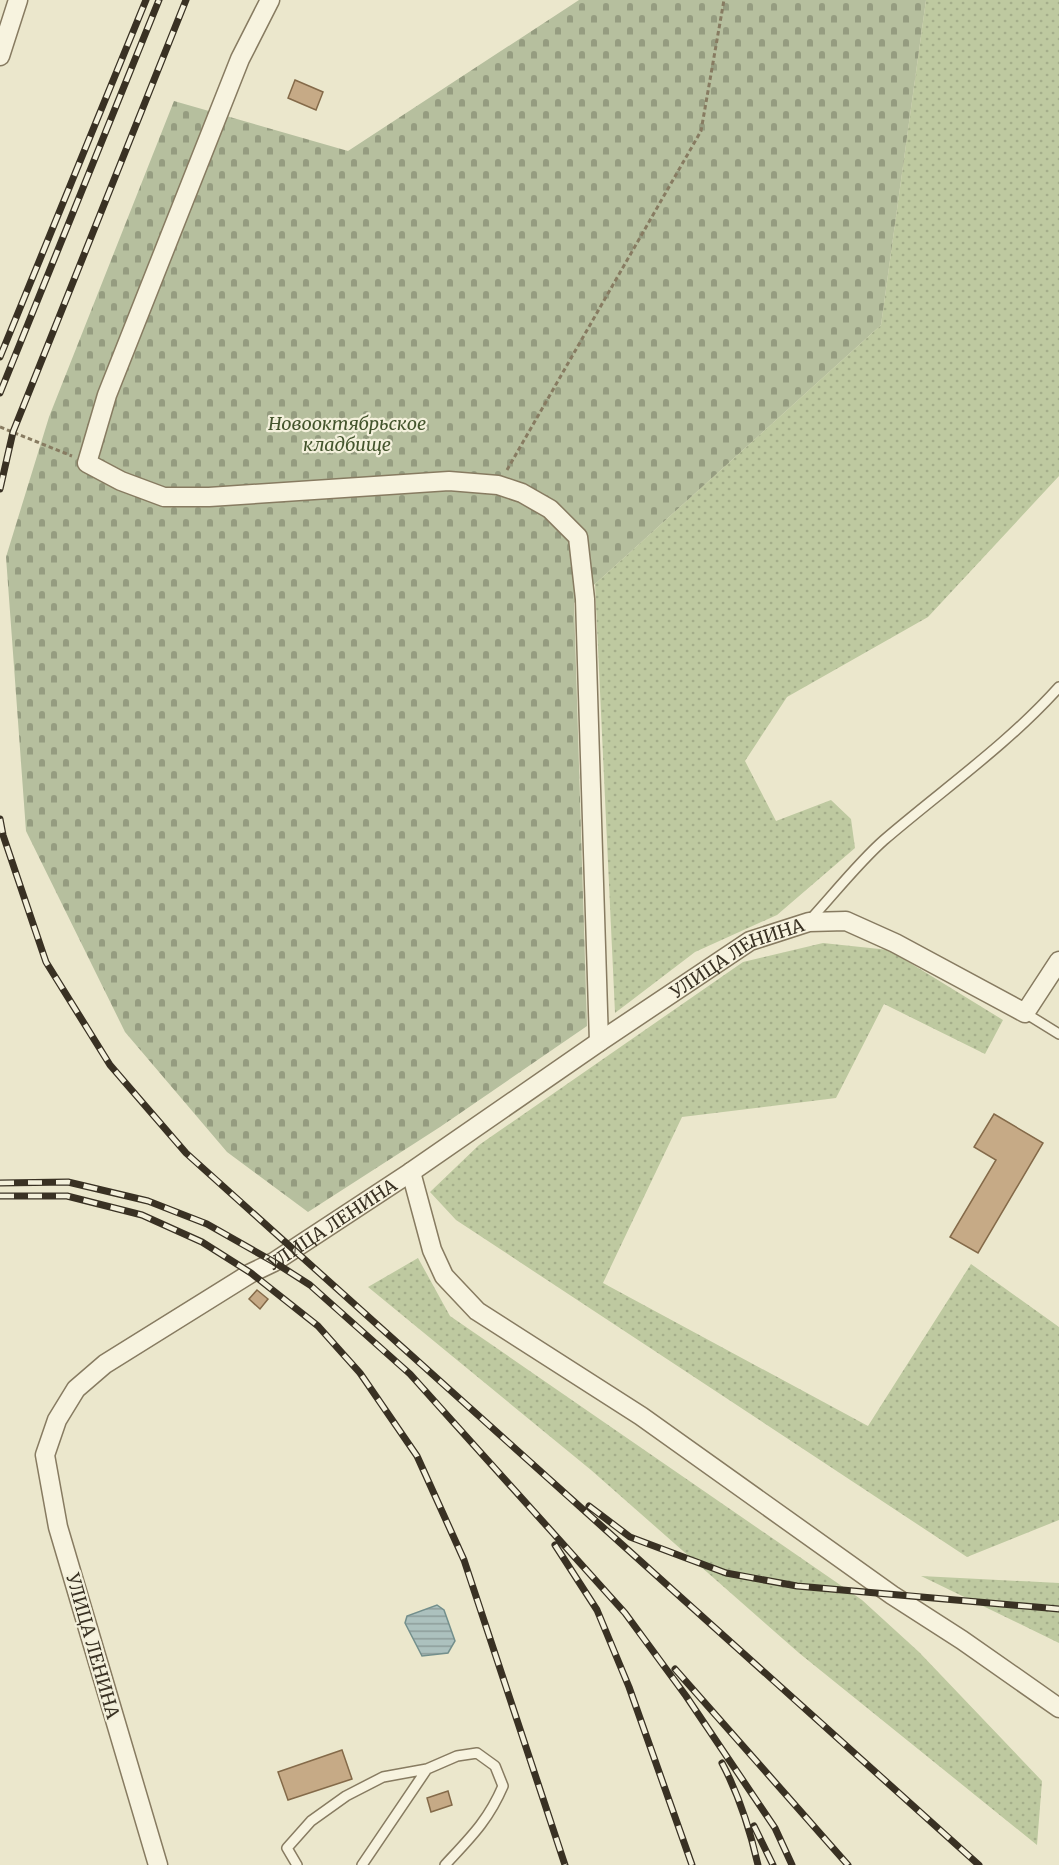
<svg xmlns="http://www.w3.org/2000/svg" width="1059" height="1865" viewBox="0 0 1059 1865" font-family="Merriweather,serif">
<defs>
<pattern id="grass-dots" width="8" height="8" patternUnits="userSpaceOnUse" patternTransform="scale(1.5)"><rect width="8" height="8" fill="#bec9a0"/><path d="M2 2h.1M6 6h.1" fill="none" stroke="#a4ad8a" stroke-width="1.8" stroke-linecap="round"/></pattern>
<pattern id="cemetery-stones" width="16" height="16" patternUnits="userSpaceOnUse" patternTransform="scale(1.5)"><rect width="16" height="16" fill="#b6bf9e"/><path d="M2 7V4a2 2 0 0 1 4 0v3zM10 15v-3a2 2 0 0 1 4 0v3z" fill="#959c80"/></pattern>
<pattern id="water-rules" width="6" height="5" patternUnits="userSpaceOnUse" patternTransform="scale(1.5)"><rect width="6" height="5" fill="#acc1be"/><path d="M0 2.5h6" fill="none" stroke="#8d9d9a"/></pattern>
</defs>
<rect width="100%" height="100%" fill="#ebe7cc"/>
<path fill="url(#grass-dots)" d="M 926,0 L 1059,0 L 1059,476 L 928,617 L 787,697 L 745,761 L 776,821 L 831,800 L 851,819 L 855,848 L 777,915 L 695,952 L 615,1013 L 595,584 L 881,325 Z
M 823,943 L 889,950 L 1003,1020 L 985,1054 L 884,1004 L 836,1098 L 682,1117 L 603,1283 L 868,1426 L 971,1264 L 1059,1327 L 1059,1520 L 967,1557 L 456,1220 L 430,1192 L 479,1145 L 743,962 Z
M 418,1258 L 450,1316 L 862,1600 L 919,1652 L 1042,1781 L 1037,1845 L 799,1653 L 591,1470 L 368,1287 Z
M 921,1576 L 1059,1583 L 1059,1643 Z"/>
<path fill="url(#cemetery-stones)" d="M 579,0 L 926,0 L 881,325 L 574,603 L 587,1026 L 440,1127 L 308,1212 L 227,1152 L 125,1032 L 26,831 L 6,557 L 49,417 L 174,101 L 348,151 Z"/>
<path fill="url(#water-rules)" stroke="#738f8c" stroke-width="1.5" d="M 437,1605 L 444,1610 L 455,1641 L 448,1653 L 422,1656 L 405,1623 L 407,1616 Z"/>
<path fill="#c6aa86" stroke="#846a49" stroke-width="1.5" d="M 295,80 L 323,92 L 316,110 L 288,98 Z
M 994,1114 L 1043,1143 L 978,1253 L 950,1237 L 996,1160 L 974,1147 Z
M 257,1290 L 268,1299 L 260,1309 L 249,1299 Z
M 342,1750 L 352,1779 L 288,1800 L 278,1772 Z
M 448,1791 L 452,1805 L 431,1812 L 427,1798 Z"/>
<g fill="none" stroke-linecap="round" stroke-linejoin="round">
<g stroke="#877b61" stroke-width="12">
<path id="lane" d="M 809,921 C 833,895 858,863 884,840 C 942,790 1007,745 1059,687
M 1025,1013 L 1059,1034
M 297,1865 L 287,1848 L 311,1821 L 346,1796 L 383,1777 L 427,1769 L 457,1756 L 477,1753 L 495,1766 L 503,1786 C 488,1821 470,1838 445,1865
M 362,1865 L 427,1769"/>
</g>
<g stroke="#877b61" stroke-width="21">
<g id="street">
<path d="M 270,0 L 240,59 L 107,395 L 87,463 L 121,481 L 164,497 L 209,497 L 449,481 L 498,485 L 522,493 L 550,509 L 578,537 L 585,599 L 599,1042"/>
<path d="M 0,56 L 18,0"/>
<path d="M 411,1172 L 432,1250 L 444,1276 L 477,1311 L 641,1416 L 892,1595 L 962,1640 L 1059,1708"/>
<path id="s1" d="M 158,1865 L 58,1527 L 45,1455 L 57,1420 L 76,1389 L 105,1364 L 251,1273 L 274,1262 L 411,1172 L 599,1042 L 750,941 L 809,922 L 846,921 L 895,943 L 1025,1013 L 1059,961"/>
</g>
</g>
<path stroke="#877b61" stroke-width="3" stroke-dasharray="4.5 3" stroke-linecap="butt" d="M 0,427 L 72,456
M 507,470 L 701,131 L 724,0"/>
<use href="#lane" stroke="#f7f3df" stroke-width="9"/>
<use href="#street" stroke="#f7f3df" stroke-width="18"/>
<g stroke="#393123" stroke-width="7">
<path id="rail" d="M 0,357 L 146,0
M 0,393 L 159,0
M 0,489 L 13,432 L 186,0
M 0,819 L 3,835 L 46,962 L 110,1065 L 186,1153 L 979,1865
M 0,1183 L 68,1182 L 148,1201 L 207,1224 L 274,1262 L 310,1285 L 410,1374 L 625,1613 L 686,1696 L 775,1828 L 792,1865
M 0,1196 L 67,1196 L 142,1215 L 202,1242 L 251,1273 L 318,1326 L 360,1373 L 417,1456 L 464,1560 L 565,1865
M 589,1506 L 630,1537 L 726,1573 L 797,1586 L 1059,1609
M 555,1545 L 597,1610 L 629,1687 L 692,1865
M 675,1669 L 848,1865
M 722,1763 C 739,1795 750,1830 758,1865
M 754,1826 L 773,1865"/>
</g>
<use href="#rail" stroke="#f3f0db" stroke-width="4.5" stroke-dasharray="14" stroke-linecap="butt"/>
</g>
<g text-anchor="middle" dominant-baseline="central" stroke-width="4.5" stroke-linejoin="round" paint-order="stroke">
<g font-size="18" font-style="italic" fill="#43542c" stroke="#f3f0db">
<text x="347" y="423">Новооктябрьское<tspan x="347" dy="21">кладбище</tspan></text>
</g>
<g font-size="18" fill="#393123" stroke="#f3f0db">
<text stroke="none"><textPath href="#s1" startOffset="1290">УЛИЦА ЛЕНИНА</textPath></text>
<text stroke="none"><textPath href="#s1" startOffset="804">УЛИЦА ЛЕНИНА</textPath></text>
<text transform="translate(93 1646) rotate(74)">УЛИЦА ЛЕНИНА</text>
</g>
</g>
</svg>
